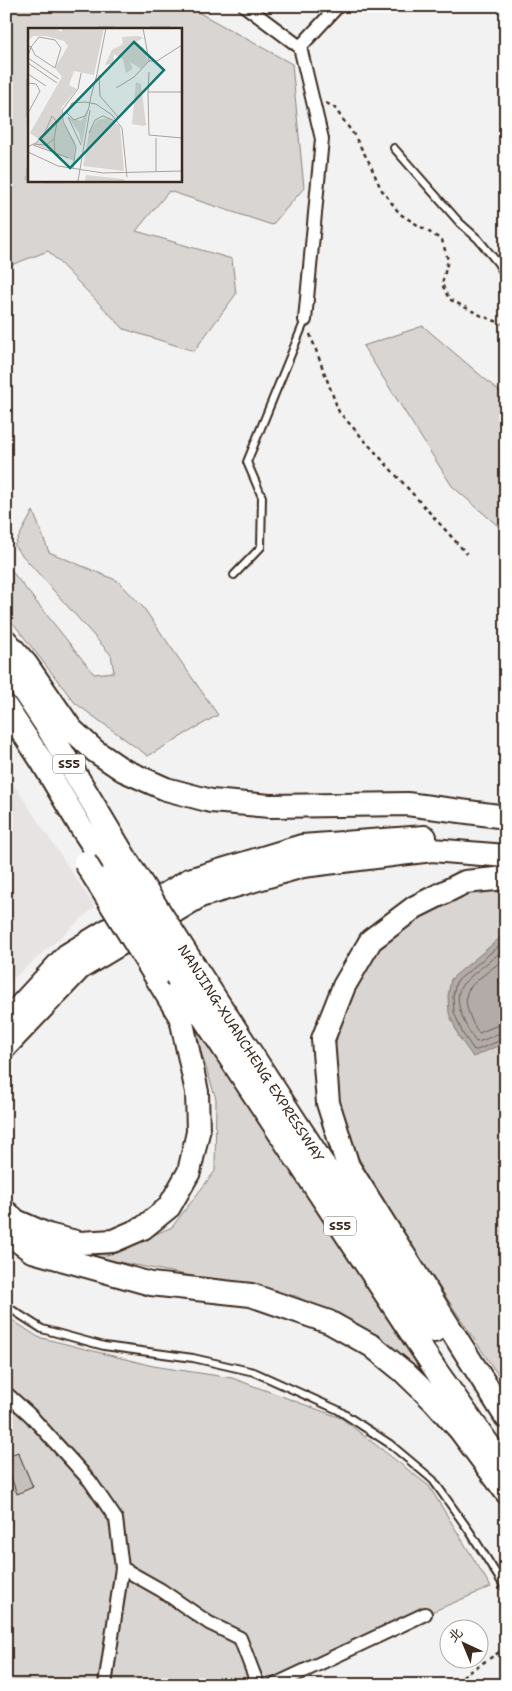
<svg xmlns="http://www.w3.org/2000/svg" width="512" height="1691" viewBox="0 0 512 1691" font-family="'Shantell Sans','LXGW WenKai TC',sans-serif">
<rect width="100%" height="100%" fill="#f3f2f2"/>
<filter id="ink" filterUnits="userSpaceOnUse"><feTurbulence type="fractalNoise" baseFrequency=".02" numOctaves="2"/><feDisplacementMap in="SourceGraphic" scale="10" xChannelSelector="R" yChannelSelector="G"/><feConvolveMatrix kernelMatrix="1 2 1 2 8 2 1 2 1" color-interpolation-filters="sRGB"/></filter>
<g filter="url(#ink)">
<path fill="#e6e3e2" d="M 6,773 L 95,907 L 6,985 Z"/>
<path fill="#d8d5d2" stroke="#8a8078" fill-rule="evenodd" d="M 6,6 L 187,6 L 292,64 L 304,188 L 272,225 L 169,191 L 136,231 L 232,259 L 236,294 L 194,351 L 124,329 L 48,251 L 6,267 ZM 29,29 L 180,29 L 180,180 L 29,180 Z
M 423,326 L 506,397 L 506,533 L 452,486 L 363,346 Z
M 33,511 L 49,552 L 118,581 L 143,607 L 218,715 L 148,756 L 75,703 L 6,614 L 6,564 L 94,674 L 114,672 L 111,655 L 14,546 Z
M 506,885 L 506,1387 L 387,1208 L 357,1155 L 339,1104 L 331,1068 L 340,1023 L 354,984 L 384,942 L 421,912 L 480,888 Z
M 191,1021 L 434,1382 L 367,1333 L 296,1296 L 62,1251 L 107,1255 L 172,1227 L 215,1171 L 216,1099 Z
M 6,1316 L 38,1337 L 153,1366 L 232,1378 L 341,1418 L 429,1486 L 491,1587 L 258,1685 L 6,1685 Z"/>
<path fill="#b2aba7" stroke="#827770" d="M 506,933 L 506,1042 L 473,1057 L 459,1037 L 449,1013 L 448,996 L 451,979 Z"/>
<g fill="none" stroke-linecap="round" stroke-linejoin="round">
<path stroke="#6b5e55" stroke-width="1" d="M 506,940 L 456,982 L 453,996 L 454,1012 L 463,1034 L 474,1050 L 477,1050 L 506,1038
M 506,948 C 494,958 473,973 463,984 C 450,999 467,1030 476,1042 C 487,1041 495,1032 506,1032
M 506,958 C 498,964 474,981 469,989 C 461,1000 472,1024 479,1033 L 498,1025 L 506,1024"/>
</g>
<path fill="#c6c0bd" stroke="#3b2a1e" d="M 18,1452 L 33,1487 L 17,1494 L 6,1464 L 6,1457 Z"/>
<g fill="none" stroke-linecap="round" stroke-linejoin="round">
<g stroke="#3b2a1e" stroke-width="10">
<path id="service" d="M 394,148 L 459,222 L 478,239 L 497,262 L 506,277
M 234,575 L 261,547 L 262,497 L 247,462 L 305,320
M 6,1306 L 42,1329 L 104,1346 L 193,1358 L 254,1372 L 338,1410 L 390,1444 L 433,1480 L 470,1532 L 506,1589"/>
</g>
<g stroke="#3b2a1e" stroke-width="16">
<path id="minor" d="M 245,6 L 300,47
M 305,320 L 322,139 L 300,47 L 338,6
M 6,1393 L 31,1416 L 90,1481 L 116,1519 L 122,1568 L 105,1685
M 122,1568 L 161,1590 L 209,1623 L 240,1638 L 258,1685
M 274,1685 L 425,1614"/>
</g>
<g stroke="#3b2a1e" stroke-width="26">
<path id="motorway" d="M 6,641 L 26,664 L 71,729 L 95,751 L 123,770 L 166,789 L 211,801 L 270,806 L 407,804 L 506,817
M 6,665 L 46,725 L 129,864
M 6,707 L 41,760 L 79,824 L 112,874
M 506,878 L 465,882 L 415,907 L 371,940 L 344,986 L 323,1039 L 328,1103 L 348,1166 L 506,1417
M 195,967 L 353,1210 L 434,1331
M 178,979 L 437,1372 L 506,1469
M 6,1021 L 67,955 L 189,880 L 302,846 L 425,837
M 6,1046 L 80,968 L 200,896 L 303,866 L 432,850 L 506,856
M 6,1212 L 16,1221 L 48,1235 L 80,1243 L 113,1241 L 143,1228 L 169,1207 L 189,1172 L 198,1132 L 197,1092 L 181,1018 L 156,977
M 6,1232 L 32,1251 L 151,1284 L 251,1295 L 329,1322 L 372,1346 L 404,1372 L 434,1401 L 460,1430 L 506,1492"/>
</g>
<path stroke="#3b2a1e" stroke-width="2.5" stroke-dasharray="4 4" stroke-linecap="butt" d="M 326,103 L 334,107 L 354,135 L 369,162 L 381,189 L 400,214 L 442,240 L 448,260 L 442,284 L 449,299 L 482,316 L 506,325
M 310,334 L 339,412 L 467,554
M 449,1685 L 501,1651 L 506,1650
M 495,1685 L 506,1678"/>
<use href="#service" stroke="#fff" stroke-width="6"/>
<use href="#minor" stroke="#fff" stroke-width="12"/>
<use href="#motorway" stroke="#fff" stroke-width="22"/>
<g stroke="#3b2a1e" stroke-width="26" stroke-linecap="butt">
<path id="motorway-bridge" d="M 85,862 L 156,977
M 129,864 L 195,967
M 112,874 L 178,979"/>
</g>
<use href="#motorway-bridge" stroke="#fff" stroke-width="22"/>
</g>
</g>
<g text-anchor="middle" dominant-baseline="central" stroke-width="5" stroke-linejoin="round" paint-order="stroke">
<g fill="#fff" stroke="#766a62" stroke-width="1">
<rect x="53" y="754.5" width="32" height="19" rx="4"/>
<rect x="324" y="1216.5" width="32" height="19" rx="4"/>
</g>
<g font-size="12" font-weight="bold" fill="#3b2a1e">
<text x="69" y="764">S55</text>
<text x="340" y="1226">S55</text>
</g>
<g font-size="14" fill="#3b2a1e" stroke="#fff">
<text transform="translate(251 1053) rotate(57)">NANJING-XUANCHENG EXPRESSWAY</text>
</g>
</g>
<g transform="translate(28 28)">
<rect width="154" height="154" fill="#f3f2f2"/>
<path d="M 3,0 L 27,0 L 33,4 L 35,0 L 76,0 L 66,47 L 46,43 L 41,57 L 49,61 L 33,80 L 34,93 L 47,114 L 46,133 L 5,116 L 12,112 L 2,105 L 34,49 L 27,40 L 40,18 L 36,13 L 18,8 L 5,8 L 0,13 L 0,2 ZM 111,8 L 115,10 L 108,14 L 116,20 L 120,34 L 113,41 L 102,34 L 105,41 L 98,45 L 95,31 L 86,26 L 85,36 L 77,37 L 84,22 L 95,16 L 94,9 ZM 108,54 L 113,56 L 118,97 L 115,98 L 104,96 ZM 60,83 L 54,118 L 51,105 L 40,89 L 53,93 ZM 80,90 L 92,98 L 96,143 L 55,138 L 61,105 L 69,92 ZM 58,147 L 95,151 L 97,153 L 57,153 Z" fill="#d8d5d2"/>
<path fill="none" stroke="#a9a29d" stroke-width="1" d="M 115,0 L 121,33M 0,18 L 3,19 L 7,27 L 27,40 L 33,20 L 27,12 L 11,9 L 3,19 L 0,28M 0,30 L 31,51M 0,35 L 29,55M 0,46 L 18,58M 71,47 L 72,68 L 90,89M 68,50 L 63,68 L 61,79 L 60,82 L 57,88 L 46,92 L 39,85 L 44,75 L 57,74 L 68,76 L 84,87 L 94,100 L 99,149M 68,51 L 78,0M 0,55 L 8,56 L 12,63 L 0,85M 88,60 L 106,49 L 121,33 L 129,33 L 154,17M 120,64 L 121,44M 154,64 L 120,64 L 121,107 L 154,110M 40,89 L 53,117M 61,105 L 67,92 L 75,88 L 87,93M 26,111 L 27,126M 5,117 L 41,130M 0,119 L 5,116 L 18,117 L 26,111 L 29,94 L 24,88 L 17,104 L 7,116M 0,124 L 30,138 L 75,145 L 154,143M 45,140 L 48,119 L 35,93 L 34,82 L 50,61 L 53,45M 128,144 L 128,110M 50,153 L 62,82"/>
<path fill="#0f766e" fill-opacity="0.15" stroke="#0f766e" stroke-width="2.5" d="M 106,14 L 136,42 L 42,140 L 12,111 Z"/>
<rect width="154" height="154" fill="none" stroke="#3b2a1e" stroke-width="2.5"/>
</g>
<rect width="512" height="1691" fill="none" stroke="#fff" stroke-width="25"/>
<rect x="12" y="12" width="487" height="1666" fill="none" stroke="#3b2a1e" stroke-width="2" filter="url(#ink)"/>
<g transform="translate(464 1644) rotate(316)"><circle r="24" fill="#ffffff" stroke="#b1aaa5"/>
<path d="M0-4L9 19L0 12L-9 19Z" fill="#3b2a1e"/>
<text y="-8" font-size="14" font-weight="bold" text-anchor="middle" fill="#3b2a1e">北</text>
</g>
</svg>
